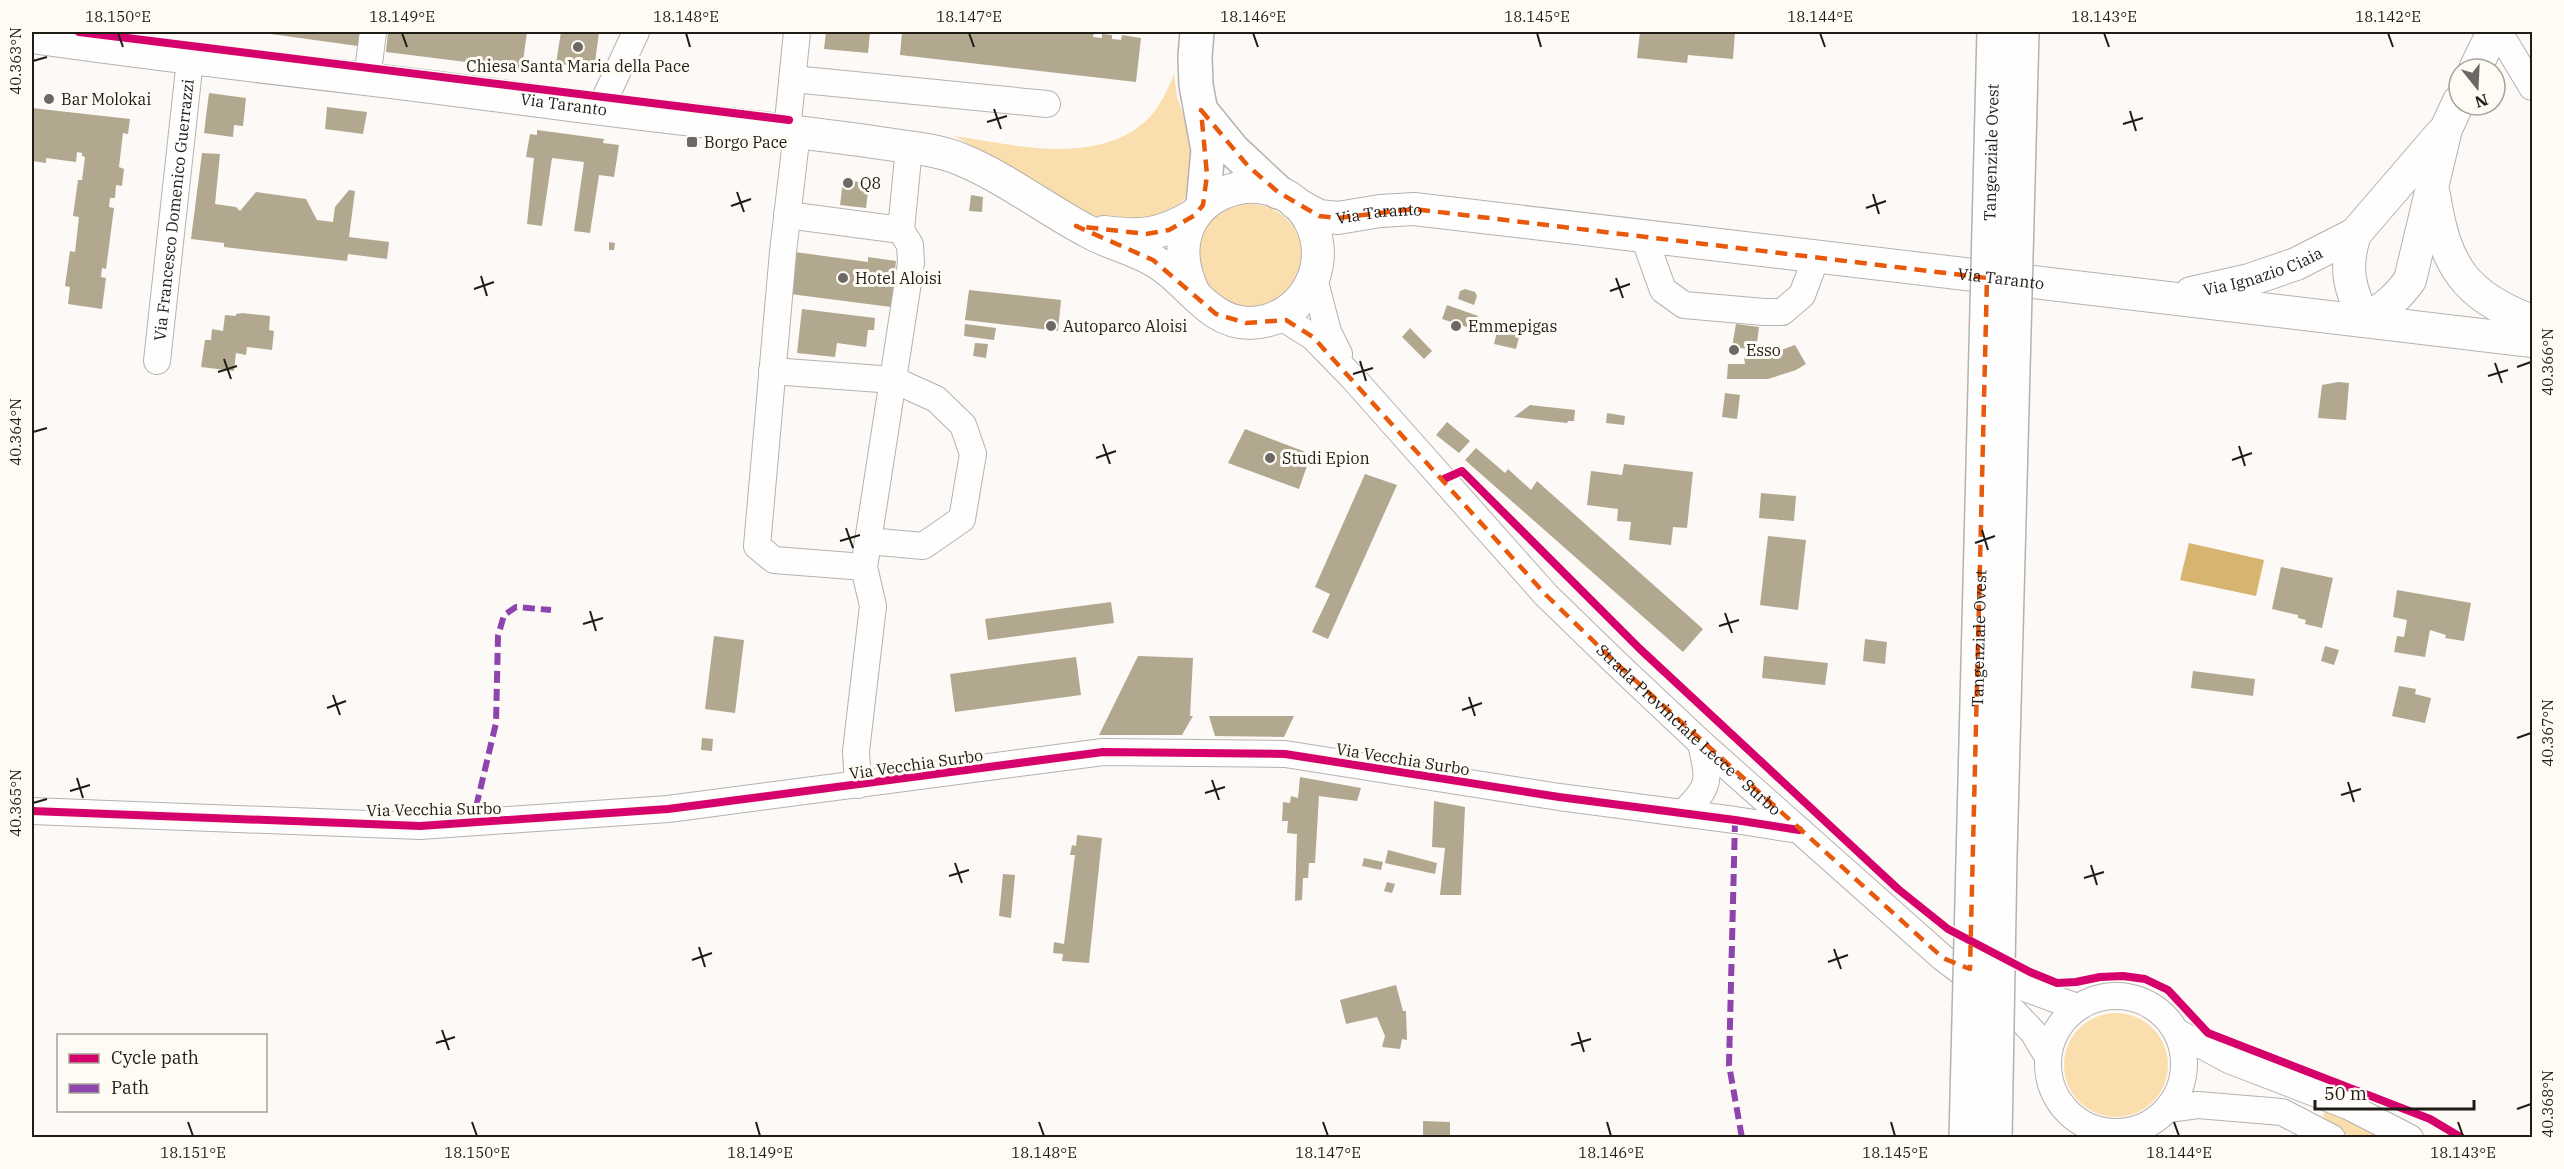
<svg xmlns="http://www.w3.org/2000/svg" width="2564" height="1169" viewBox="0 0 2564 1169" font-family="'IBM Plex Serif',serif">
<rect width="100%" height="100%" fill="#fcf9f6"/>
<path fill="#fbdead" d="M 1174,74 L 1177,97 L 1191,137 L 1194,187 L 1174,212 L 1162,221 L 1111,225 L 1071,207 L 1015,169 L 954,136 C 1015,145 1100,167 1149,118 C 1161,105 1168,89 1174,74 Z
M1198 256a52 52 0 1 1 104 0a52 52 0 1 1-104 0Z
M2064 1065a52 52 0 1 1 104 0a52 52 0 1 1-104 0Z
M 2333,1109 L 2383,1137 C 2363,1137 2332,1138 2323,1115 L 2326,1110 Z"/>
<path fill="#d8b471" d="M 2189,543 L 2264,560 L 2256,596 L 2180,580 Z"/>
<path fill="#b2a890" d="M 256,32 L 360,32 L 358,46 Z
M 388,32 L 527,32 L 522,69 L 386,52 Z
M 561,32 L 599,32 L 594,70 L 556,63 Z
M 826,32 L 870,32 L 868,53 L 824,49 Z
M 902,32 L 1059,32 L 1068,34 L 1068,32 L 1082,32 L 1094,33 L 1093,37 L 1102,38 L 1102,34 L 1112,35 L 1112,39 L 1121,40 L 1122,35 L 1141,38 L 1136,82 L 900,55 Z
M 1640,32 L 1735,32 L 1733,59 L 1688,55 L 1687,63 L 1637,58 Z
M 209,93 L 246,98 L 243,126 L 234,125 L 233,137 L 204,133 Z
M 327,107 L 367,112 L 363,134 L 325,129 Z
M 32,108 L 130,119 L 128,134 L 123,133 L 119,167 L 124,169 L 122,186 L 116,185 L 115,198 L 110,198 L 109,207 L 114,208 L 106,269 L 102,268 L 101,277 L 106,278 L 102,309 L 68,304 L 70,287 L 65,286 L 70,251 L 75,252 L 79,217 L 73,216 L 78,180 L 82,180 L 85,157 L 82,156 L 82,153 L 77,152 L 76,162 L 46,158 L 46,163 L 32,161 Z
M 537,130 L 604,139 L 603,143 L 619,145 L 614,177 L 599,175 L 590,233 L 574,231 L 584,162 L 552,158 L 542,226 L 527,224 L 534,158 L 526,157 L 530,134 L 537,135 Z
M 202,153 L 220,154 L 215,204 L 236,207 L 240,211 L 256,192 L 306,199 L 317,220 L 333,222 L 335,207 L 349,190 L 355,191 L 349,237 L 389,242 L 387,259 L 348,254 L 347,261 L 224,247 L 224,243 L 191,239 Z
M 843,180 L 869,183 L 866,208 L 840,205 Z
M 971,195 L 983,197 L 982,212 L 969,211 Z
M 609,242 L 615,243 L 614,250 L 609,250 Z
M 795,252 L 868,262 L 868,257 L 896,261 L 891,307 L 790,294 Z
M 1465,289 L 1475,292 L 1477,296 L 1474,305 L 1458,299 L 1460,291 Z
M 969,290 L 1061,300 L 1058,331 L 965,320 Z
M 1447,305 L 1478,316 L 1473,329 L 1442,319 Z
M 802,309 L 875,318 L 874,330 L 868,330 L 866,347 L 837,343 L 835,357 L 797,353 Z
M 242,313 L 270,316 L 269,330 L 274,331 L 272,350 L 247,347 L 246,355 L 236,353 L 234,371 L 201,367 L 205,340 L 211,340 L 212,329 L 223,331 L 225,315 L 236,316 L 236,314 Z
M 1499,323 L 1521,329 L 1516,349 L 1494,344 Z
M 965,324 L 996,328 L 994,340 L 964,336 Z
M 1736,324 L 1759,327 L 1756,350 L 1732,347 Z
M 1410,328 L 1432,351 L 1424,359 L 1402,337 Z
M 975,343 L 988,344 L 986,358 L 973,356 Z
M 1795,345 L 1806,364 L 1796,370 L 1768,379 L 1727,379 L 1728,364 L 1745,364 L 1744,357 L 1773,353 Z
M 2338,382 L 2349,383 L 2346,420 L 2318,418 L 2322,385 Z
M 1725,393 L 1740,395 L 1737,419 L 1722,417 Z
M 1530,405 L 1575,410 L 1574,421 L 1568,421 L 1567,423 L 1514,417 Z
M 1607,413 L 1625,416 L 1624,425 L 1606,423 Z
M 1447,422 L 1470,441 L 1459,453 L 1436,435 Z
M 1245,429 L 1311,454 L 1299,489 L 1228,463 Z
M 1476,448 L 1505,473 L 1508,469 L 1531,490 L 1537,481 L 1703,629 L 1683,652 L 1465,460 Z
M 1624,464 L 1693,472 L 1687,528 L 1673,527 L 1671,545 L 1629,540 L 1631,522 L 1617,521 L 1618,509 L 1587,505 L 1591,471 L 1622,475 Z
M 1365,474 L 1397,485 L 1328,639 L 1312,632 L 1330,594 L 1315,587 Z
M 1761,493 L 1796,496 L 1794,521 L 1759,518 Z
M 1768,536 L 1806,540 L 1798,610 L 1760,605 Z
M 2281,567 L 2333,578 L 2322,628 L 2305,624 L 2306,620 L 2298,618 L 2298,615 L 2272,609 Z
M 2397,590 L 2471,603 L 2464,641 L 2445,638 L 2446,635 L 2430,630 L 2425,657 L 2394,652 L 2397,636 L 2404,637 L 2407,620 L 2393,617 Z
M 1111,602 L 1114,623 L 988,640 L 985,619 Z
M 714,636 L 744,640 L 735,713 L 705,709 Z
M 1865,639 L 1887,642 L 1885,664 L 1863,661 Z
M 2325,646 L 2339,650 L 2334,665 L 2321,661 Z
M 1138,656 L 1193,658 L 1190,716 L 1193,716 L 1182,735 L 1099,735 Z
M 1764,656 L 1828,663 L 1825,685 L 1762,678 Z
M 1076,657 L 1081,695 L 955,712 L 950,674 Z
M 2193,671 L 2255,679 L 2253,696 L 2191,688 Z
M 2399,686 L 2416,689 L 2415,694 L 2431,698 L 2425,723 L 2392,716 Z
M 1209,716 L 1294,716 L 1284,737 L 1215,736 Z
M 702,738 L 713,739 L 712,751 L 701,750 Z
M 1300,777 L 1361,788 L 1357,801 L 1319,796 L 1315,863 L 1309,863 L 1308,878 L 1303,878 L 1302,900 L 1295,901 L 1297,834 L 1287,833 L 1288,821 L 1282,821 L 1283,802 L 1290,803 L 1291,796 L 1298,798 Z
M 1434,801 L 1465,807 L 1461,895 L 1440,895 L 1445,848 L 1432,847 Z
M 1077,835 L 1102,838 L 1089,963 L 1062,961 L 1063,954 L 1053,953 L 1054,942 L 1064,944 L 1075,855 L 1070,855 L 1072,845 L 1076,846 Z
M 1388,850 L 1437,863 L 1435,874 L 1385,863 Z
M 1364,858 L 1383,862 L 1381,870 L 1362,866 Z
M 1003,874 L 1015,875 L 1011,918 L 999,916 Z
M 1387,882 L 1395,884 L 1392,893 L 1384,891 Z
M 1396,985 L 1403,1011 L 1406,1011 L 1407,1040 L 1402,1039 L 1400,1049 L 1382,1047 L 1385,1036 L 1377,1017 L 1346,1024 L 1340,1000 Z
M 1423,1121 L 1450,1122 L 1450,1137 L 1423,1137 Z"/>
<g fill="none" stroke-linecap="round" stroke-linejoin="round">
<g stroke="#b5b2ae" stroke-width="28">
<g id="minor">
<path d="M 2499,32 L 2532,87"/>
<path d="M 367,79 L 373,32"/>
<path d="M 793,79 L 1047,104"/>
<path d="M 600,109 L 636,32"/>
<path d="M 787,131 L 797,32"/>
<path d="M 797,132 L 783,252 L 757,546 L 774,560 L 864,567"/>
<path d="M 787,215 L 901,230"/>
<path d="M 1644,237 L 1663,290 L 1684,305 L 1764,312 L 1782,312 L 1802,295 L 1816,258"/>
<path d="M 1314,278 L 1328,332 L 1339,354"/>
<path id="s1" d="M 1265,321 L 1286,320 L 1313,337 L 1353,378 L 1546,595 L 1616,663 L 1701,743 L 1943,958 L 2013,1011 L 2033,1032 L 2048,1057"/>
<path id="s2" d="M 157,361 L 190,60"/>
<path d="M 772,371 L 894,380 L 936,399 L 963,425 L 973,454 L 962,519 L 923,546 L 868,541"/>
<path d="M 858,785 L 856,751 L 873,606 L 864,567 L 911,263 L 910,245 L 901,230 L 909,148"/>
<path d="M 32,811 L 420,826 L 668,809 L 1103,752 L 1285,754 L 1559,797 L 1735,820 L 1799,830"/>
<path d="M 1683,813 C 1712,785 1709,780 1701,743"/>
<path d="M 1983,973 L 2077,1007"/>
<circle cx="2116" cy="1064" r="68"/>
<path d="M 2177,1032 L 2229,1060 L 2348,1106 L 2410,1138"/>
<path d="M 2168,1109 L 2198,1105 L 2282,1112 L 2332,1138"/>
</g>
</g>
<g stroke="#b5b2ae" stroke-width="34">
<g id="major">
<path id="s3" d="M 32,37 C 143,53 254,66 366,79 C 469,91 572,106 676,118 C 744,126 812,133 880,143 C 906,147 936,149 960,159 C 1006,178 1045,209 1089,232 C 1110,244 1135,249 1156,262 C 1189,281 1208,323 1250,323 C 1300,322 1333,269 1311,223 C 1275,150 1146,195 1194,293"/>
<path d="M 2475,69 L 2493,32"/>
<path d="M 2434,195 C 2445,265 2464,296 2532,321"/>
<path id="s4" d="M 1295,203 L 1319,216 L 1338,218 L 1380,211 L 1414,209 L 2532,341"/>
<path d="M 1104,232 C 1144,237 1160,235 1195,215"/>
<path id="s5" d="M 2191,293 L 2249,280 L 2296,264 L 2355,234"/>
<path d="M 2365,320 C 2384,309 2397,298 2410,280 L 2446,129 L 2459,101"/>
<path d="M 2365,320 C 2349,289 2344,268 2355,234 L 2441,134"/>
</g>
</g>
<g stroke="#b5b2ae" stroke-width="36">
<path id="highway" d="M 1197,32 L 1195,57 L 1196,85 L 1208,150 L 1203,205
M 1202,112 L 1233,150 L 1278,192"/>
</g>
<use href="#minor" stroke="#fffefe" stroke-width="26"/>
<use href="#major" stroke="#fffefe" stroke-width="32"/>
<use href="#highway" stroke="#fffefe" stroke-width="33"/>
<g stroke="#b5b2ae" stroke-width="36" stroke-linecap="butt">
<g id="highway-bridge">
<path id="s6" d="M 1966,1138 L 1994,32"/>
<path d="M 1995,1138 L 2000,855 L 2022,32"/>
</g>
</g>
<use href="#highway-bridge" stroke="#fffefe" stroke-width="33"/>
<path stroke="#8e44ad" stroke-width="6" stroke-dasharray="12 6" stroke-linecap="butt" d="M 1735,820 L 1729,1065 L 1742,1138
M 472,824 L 496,723 L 498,636 L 504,615 L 516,607 L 551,610"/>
<g stroke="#fefaf4" stroke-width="11">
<path id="cycleway" d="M 79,32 L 789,120
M 1444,479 L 1462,471 L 1640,649 L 1898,889 L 1948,929 L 2030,972 L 2057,983 L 2076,982 L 2100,977 L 2123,976 L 2145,979 L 2168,990 L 2208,1033 L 2430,1119 L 2462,1138
M 32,811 L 420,826 L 668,809 L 1103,752 L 1285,754 L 1559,797 L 1735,820 L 1799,830"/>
</g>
<use href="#cycleway" stroke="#d6006c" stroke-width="8"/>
</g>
<path fill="none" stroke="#e8590c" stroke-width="4.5" stroke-dasharray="12 8" stroke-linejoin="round" d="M 1201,110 L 1248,166 L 1278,192 L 1319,216 L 1338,218 L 1414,209 L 1987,278 L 1970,969 L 1943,958 L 1616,663 L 1546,595 L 1313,337 L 1286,320 L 1246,323 L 1216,314 L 1153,260 L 1076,226 L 1146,234 L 1169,230 L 1195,215 L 1203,205 L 1207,175 Z"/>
<path fill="none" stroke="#1f1c16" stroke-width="2" d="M 118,33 L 123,47M 402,33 L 407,47M 686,33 L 690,47M 969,33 L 974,47M 1253,33 L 1258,47M 1537,33 L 1541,47M 1820,33 L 1825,47M 2104,33 L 2109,47M 2388,33 L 2393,47M 33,61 L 47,57M 994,109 L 1001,129M 2130,111 L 2136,131M 987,122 L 1007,116M 2123,124 L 2143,118M 737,192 L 744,212M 1873,194 L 1879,214M 731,206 L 751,199M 1866,208 L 1886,201M 481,276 L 487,296M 1616,278 L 1623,298M 474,289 L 494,282M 1610,291 L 1630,284M 224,359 L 231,379M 1360,361 L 1366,381M 2495,363 L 2502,383M 2517,367 L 2531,362M 218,372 L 237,366M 1353,374 L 1373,368M 2488,376 L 2508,370M 33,432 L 47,428M 1103,444 L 1110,464M 2239,446 L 2245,466M 1096,458 L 1116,451M 2232,460 L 2252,453M 846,528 L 853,548M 1982,530 L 1988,550M 840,541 L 860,535M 1975,543 L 1995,536M 590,611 L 596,631M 1725,613 L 1732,633M 583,624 L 603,618M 1719,626 L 1739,620M 333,695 L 340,715M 1469,697 L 1475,716M 327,708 L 346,701M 1462,710 L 1482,703M 2517,738 L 2531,733M 77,778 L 83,798M 1212,780 L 1219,800M 2348,782 L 2354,802M 70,791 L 90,785M 1205,793 L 1225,787M 2341,795 L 2361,789M 33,803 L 47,799M 955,863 L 962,883M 2091,865 L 2097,885M 949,876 L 969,870M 2084,878 L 2104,872M 699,947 L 705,967M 1834,949 L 1841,969M 692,960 L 712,953M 1828,962 L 1848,955M 442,1030 L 449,1050M 1578,1032 L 1584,1052M 436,1043 L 455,1037M 1571,1045 L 1591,1039M 2517,1109 L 2531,1104M 188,1122 L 193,1136M 472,1122 L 477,1136M 756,1122 L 760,1136M 1039,1122 L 1044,1136M 1323,1122 L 1328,1136M 1607,1122 L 1611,1136M 1891,1122 L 1895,1136M 2174,1122 L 2179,1136M 2458,1122 L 2463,1136"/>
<g fill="#6c6964" stroke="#fefaf4" stroke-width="2">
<circle cx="578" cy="47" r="6"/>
<circle cx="49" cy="99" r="6"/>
<rect x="686" y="136" width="12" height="12" rx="3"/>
<circle cx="848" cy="183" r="6"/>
<circle cx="843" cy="278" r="6"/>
<circle cx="1051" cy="326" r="6"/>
<circle cx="1456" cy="326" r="6"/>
<circle cx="1734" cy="350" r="6"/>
<circle cx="1270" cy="458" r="6"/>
</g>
<g text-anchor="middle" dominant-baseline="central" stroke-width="6" stroke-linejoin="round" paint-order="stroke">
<g font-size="16" fill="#1f1c16" stroke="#fefaf4" text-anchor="start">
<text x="578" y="66" text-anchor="middle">Chiesa Santa Maria della Pace</text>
<text x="61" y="99">Bar Molokai</text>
<text x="704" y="142">Borgo Pace</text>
<text x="860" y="183">Q8</text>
<text x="855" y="278">Hotel Aloisi</text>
<text x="1063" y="326">Autoparco Aloisi</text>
<text x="1468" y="326">Emmepigas</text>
<text x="1746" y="350">Esso</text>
<text x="1282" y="458">Studi Epion</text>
</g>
<g font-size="16" fill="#1f1c16" stroke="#fefaf4">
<text stroke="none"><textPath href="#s3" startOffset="536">Via Taranto</textPath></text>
<text stroke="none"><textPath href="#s6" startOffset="986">Tangenziale Ovest</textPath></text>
<text stroke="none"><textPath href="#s2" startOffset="152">Via Francesco Domenico Guerrazzi</textPath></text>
<text stroke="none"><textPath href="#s4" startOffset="88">Via Taranto</textPath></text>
<text stroke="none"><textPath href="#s5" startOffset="75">Via Ignazio Ciaia</textPath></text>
<text stroke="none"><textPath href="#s4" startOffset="714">Via Taranto</textPath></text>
<text stroke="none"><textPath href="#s6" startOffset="500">Tangenziale Ovest</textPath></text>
<text stroke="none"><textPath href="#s1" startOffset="597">Strada Provinciale Lecce - Surbo</textPath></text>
<text transform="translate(1403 759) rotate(9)">Via Vecchia Surbo</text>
<text transform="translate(916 764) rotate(-8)">Via Vecchia Surbo</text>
<text transform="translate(434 809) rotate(-1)">Via Vecchia Surbo</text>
</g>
</g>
<rect width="2564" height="1169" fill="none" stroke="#fefaf4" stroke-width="66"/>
<rect x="57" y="1034" width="210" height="78" fill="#fefaf4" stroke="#a5a19b" stroke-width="1.5"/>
<rect x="69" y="1054" width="30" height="9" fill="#d6006c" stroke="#a5a19b" stroke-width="1.5"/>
<text x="111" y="1064" font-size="18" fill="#1f1c16">Cycle path</text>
<rect x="69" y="1084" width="30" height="9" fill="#8e44ad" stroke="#a5a19b" stroke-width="1.5"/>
<text x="111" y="1094" font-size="18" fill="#1f1c16">Path</text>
<g transform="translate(2477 87) rotate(162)"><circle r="28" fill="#fefaf4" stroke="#a5a19b" stroke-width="1.5"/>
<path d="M0-4.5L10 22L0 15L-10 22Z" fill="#6c6964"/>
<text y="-9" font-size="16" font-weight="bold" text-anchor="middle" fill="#1f1c16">N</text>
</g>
<path d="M2315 1100v9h159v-9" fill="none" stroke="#1f1c16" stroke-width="3"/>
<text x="2324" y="1100" font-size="18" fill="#1f1c16" stroke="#fefaf4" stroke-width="4.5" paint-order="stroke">50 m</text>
<rect x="33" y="33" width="2498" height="1103" fill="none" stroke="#1f1c16" stroke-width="2"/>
<g font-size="15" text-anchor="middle" fill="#1f1c16">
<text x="118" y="22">18.150°E</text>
<text x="402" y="22">18.149°E</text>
<text x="686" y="22">18.148°E</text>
<text x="969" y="22">18.147°E</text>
<text x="1253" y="22">18.146°E</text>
<text x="1537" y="22">18.145°E</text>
<text x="1820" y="22">18.144°E</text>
<text x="2104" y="22">18.143°E</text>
<text x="2388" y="22">18.142°E</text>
<text transform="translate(16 61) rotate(-90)" y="5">40.363°N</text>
<text transform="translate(2548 362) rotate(-90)" y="5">40.366°N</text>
<text transform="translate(16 432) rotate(-90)" y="5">40.364°N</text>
<text transform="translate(2548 733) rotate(-90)" y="5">40.367°N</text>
<text transform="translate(16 803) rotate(-90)" y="5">40.365°N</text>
<text transform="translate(2548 1104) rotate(-90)" y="5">40.368°N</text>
<text x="193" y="1158">18.151°E</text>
<text x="477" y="1158">18.150°E</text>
<text x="760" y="1158">18.149°E</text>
<text x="1044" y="1158">18.148°E</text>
<text x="1328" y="1158">18.147°E</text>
<text x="1611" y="1158">18.146°E</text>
<text x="1895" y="1158">18.145°E</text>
<text x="2179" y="1158">18.144°E</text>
<text x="2463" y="1158">18.143°E</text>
</g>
</svg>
